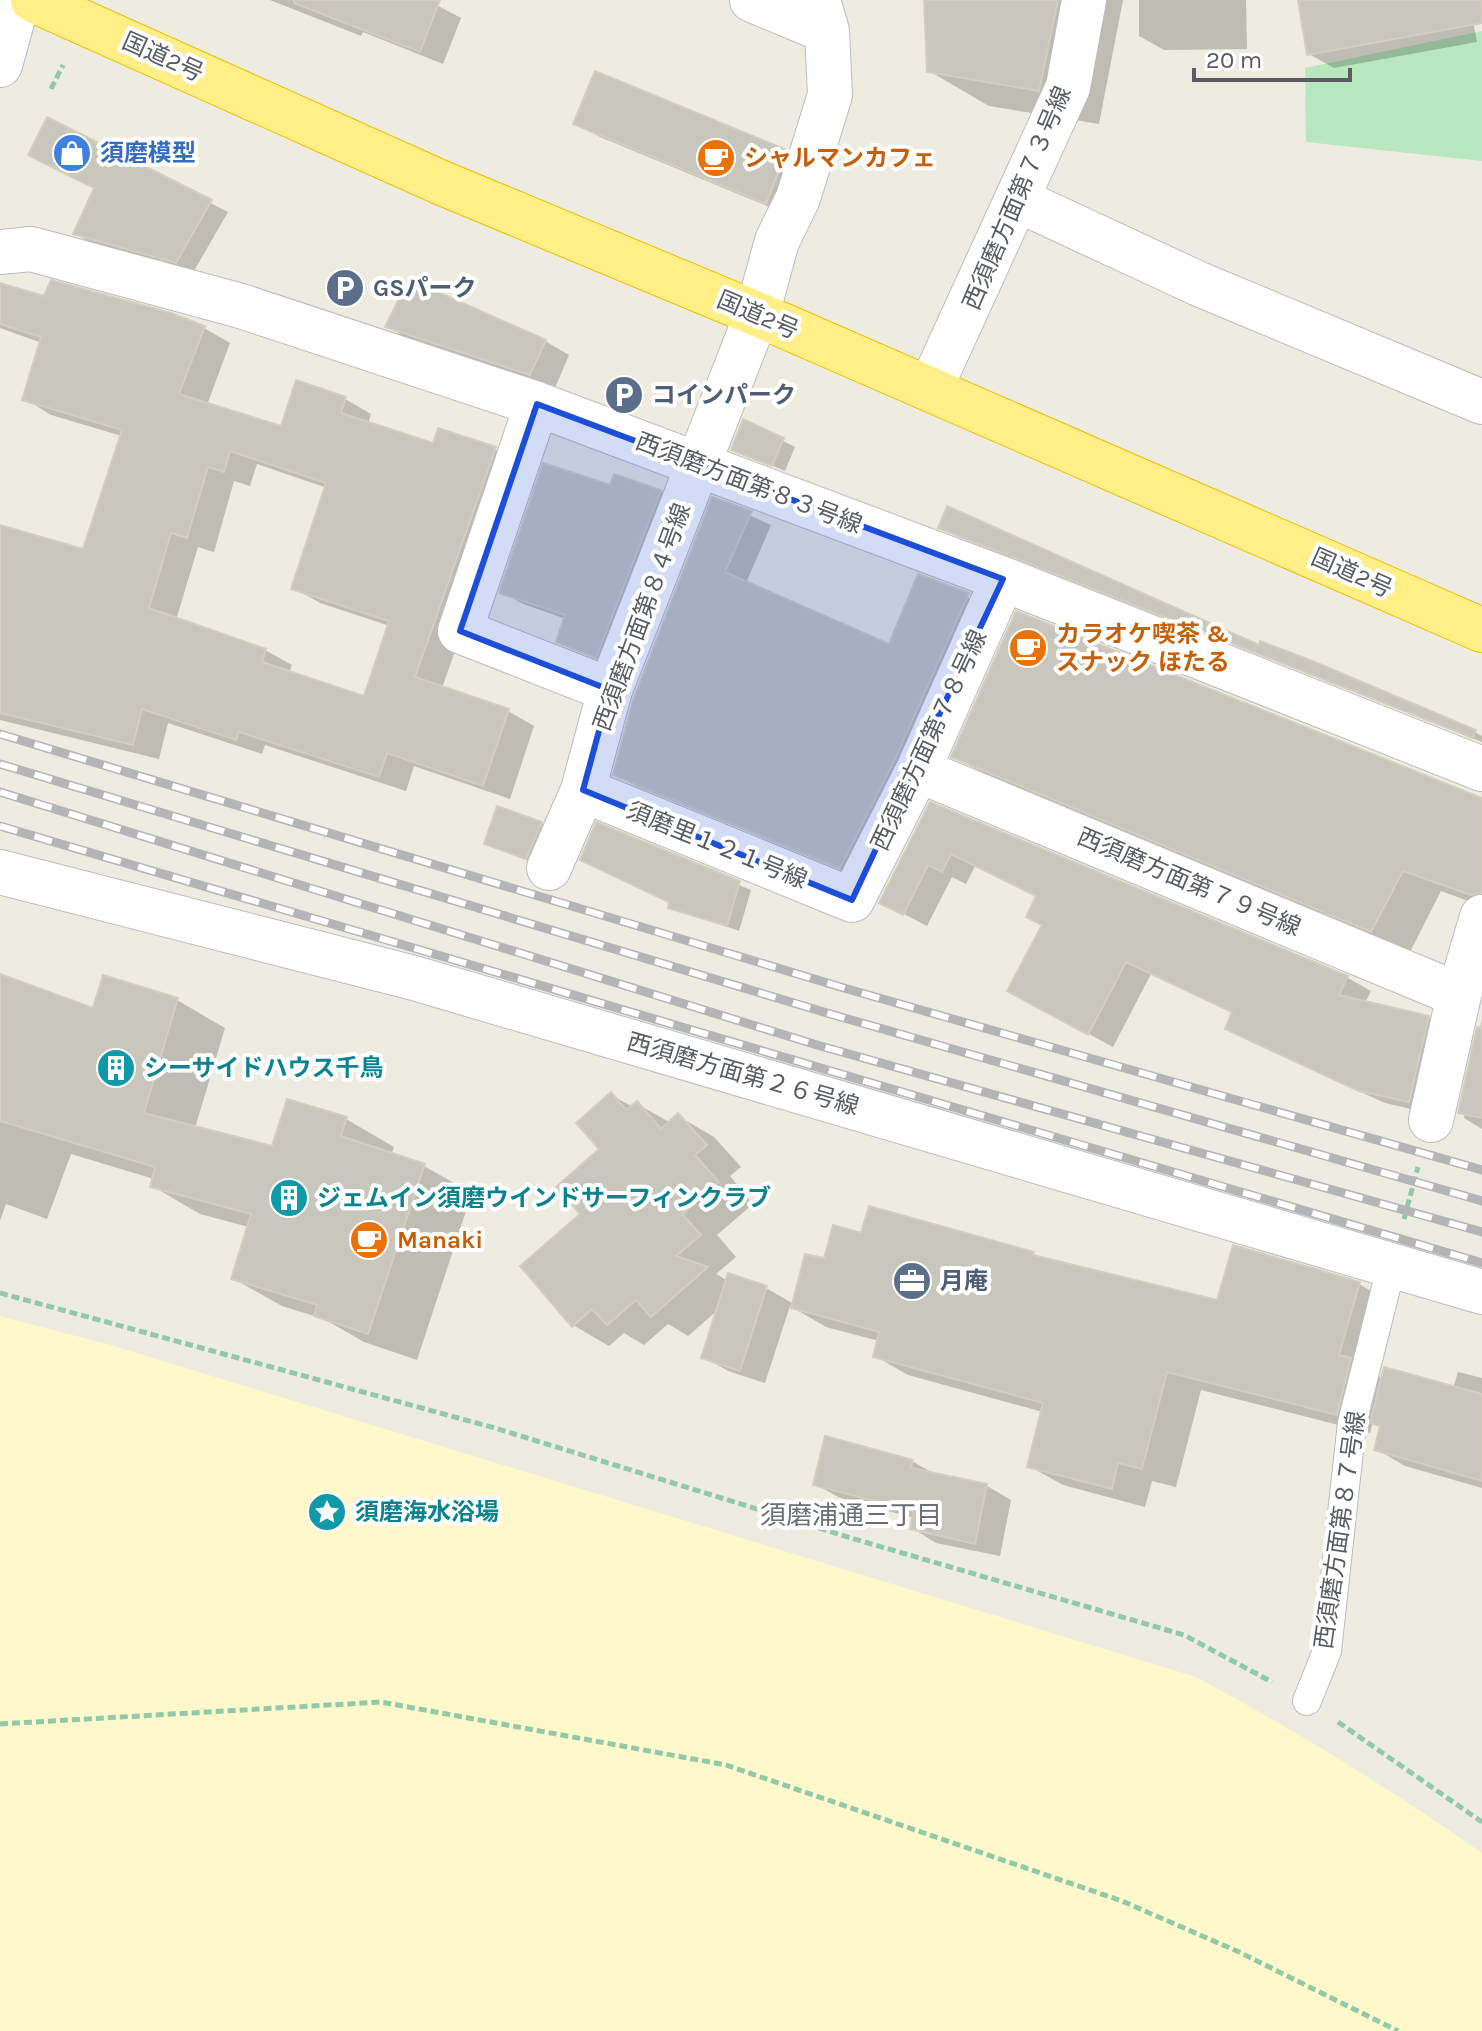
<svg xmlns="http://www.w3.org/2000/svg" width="1482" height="2031" viewBox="0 0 1482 2031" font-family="Karla,'Noto Sans JP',sans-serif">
<rect width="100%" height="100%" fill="#eeece0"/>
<path fill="#b9e8bf" d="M 1482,31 L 1482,161 L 1306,142 L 1305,68 Z"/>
<path fill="#fef8cb" d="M 0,1316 L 114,1346 L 1196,1677 C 1295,1730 1389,1788 1482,1853 L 1482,2031 L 0,2031 Z"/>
<path fill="#0003" fill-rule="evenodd" d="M 270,0 L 427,0 L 461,18 L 443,64 L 363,32 L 361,36 Z
M 926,0 L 1123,0 L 1099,124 L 989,106 L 929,71 Z
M 1139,0 L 1246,0 L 1247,49 L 1164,50 L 1139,36 Z
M 1300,0 L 1469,0 L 1477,42 L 1334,68 L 1309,54 Z
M 48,120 L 228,212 L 194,271 L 93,244 L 75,234 L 96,189 Z
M 575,123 L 786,152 L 810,166 L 791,216 L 600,137 Z
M 0,285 L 45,299 L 204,328 L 230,343 L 207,405 L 282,429 L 345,399 L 371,414 L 368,424 L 434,446 L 495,449 L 521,464 L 442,688 L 508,711 L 534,726 L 510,799 L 414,766 L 406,791 L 265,745 L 262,754 L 168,723 L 159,759 L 0,720 L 0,527 L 85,551 L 122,436 L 51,415 L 25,399 L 42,343 L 0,328 ZM 257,464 L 327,488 L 294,588 L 320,603 L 390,626 L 366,698 L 289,673 L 292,665 L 265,650 L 176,620 L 198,547 L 214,552 L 234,481 L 250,486 Z
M 388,327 L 545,341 L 569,355 L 555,388 L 412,341 Z
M 744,422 L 795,447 L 785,471 L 733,449 Z
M 615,476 L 661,491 L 682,504 L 618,668 L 559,641 L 566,619 L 523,604 L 502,592 L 611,488 Z
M 714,499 L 771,525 L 746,583 L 890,646 L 919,576 L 989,607 L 861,878 L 636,786 L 615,774 Z
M 940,527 L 1260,648 L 1310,662 L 1475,732 L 1482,736 L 1482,742 Z
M 954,756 L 1482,800 L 1482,906 L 1441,891 L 1410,952 L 991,778 Z
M 931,805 L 1348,978 L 1371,991 L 1365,1003 L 1428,1018 L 1452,1031 L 1433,1114 L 1385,1103 L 1251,1042 L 1227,1028 L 1234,1013 L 1151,974 L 1113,1047 L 1033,1004 L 1044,926 L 1038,897 L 975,866 L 966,884 L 952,877 L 927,926 L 881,902 Z
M 541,823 L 553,830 L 538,864 L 486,844 Z
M 597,825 L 751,890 L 739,931 L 670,907 L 671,902 Z
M 0,976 L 94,1011 L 104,978 L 177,1000 L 225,1028 L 195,1128 L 273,1149 L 346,1119 L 394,1147 L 391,1155 L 424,1166 L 472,1193 L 417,1360 L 364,1342 L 324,1319 L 282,1306 L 234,1279 L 249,1227 L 200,1214 L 152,1186 L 154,1179 L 71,1154 L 47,1219 L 6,1204 L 0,1221 Z
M 1482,1018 L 1482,1129 L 1464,1118 Z
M 611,1095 L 633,1107 L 637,1104 L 671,1123 L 678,1116 L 714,1137 L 741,1167 L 730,1176 L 753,1204 L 717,1235 L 736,1257 L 716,1274 L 728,1281 L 766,1288 L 794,1304 L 825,1261 L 863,1236 L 1033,1254 L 1043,1259 L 1218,1303 L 1359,1284 L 1392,1303 L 1373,1373 L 1383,1379 L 1453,1388 L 1458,1372 L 1482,1378 L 1482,1488 L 1405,1466 L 1376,1449 L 1382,1428 L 1373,1423 L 1370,1433 L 1201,1390 L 1176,1487 L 1152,1481 L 1145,1507 L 1063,1485 L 1029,1466 L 1043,1412 L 908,1375 L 875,1356 L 879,1341 L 826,1327 L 790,1306 L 765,1383 L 728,1371 L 704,1357 L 719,1309 L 688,1336 L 668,1324 L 644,1345 L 624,1333 L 609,1346 L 573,1325 L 583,1214 L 602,1149 Z
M 912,1461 L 936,1475 L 987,1486 L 1011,1500 L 1000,1556 L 936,1543 L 912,1528 L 914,1518 L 840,1498 L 815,1484 Z"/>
<path fill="#c9c6bd" stroke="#d3cfbe" stroke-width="2" fill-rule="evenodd" d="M 294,0 L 440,0 L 420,52 L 294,3 Z
M 924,0 L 1058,0 L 1039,91 L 927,72 Z
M 1298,0 L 1482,0 L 1482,23 L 1307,55 Z
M 595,71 L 787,150 L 766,204 L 573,124 Z
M 47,117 L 212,200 L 176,263 L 73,234 L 94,188 L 28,155 Z
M 409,279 L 546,340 L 530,375 L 385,327 Z
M 51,280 L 171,313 L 205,326 L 179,394 L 281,426 L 296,380 L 346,397 L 341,413 L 433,443 L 438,428 L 496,447 L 415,677 L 509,709 L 483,786 L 387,753 L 379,777 L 239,732 L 236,740 L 142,709 L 133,745 L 0,713 L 0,525 L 83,549 L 122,430 L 22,400 L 41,337 L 0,324 L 0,283 L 44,296 ZM 230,451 L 326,483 L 291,589 L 389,621 L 364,696 L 262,662 L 266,649 L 149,608 L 171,533 L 187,538 L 208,467 L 224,472 Z
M 743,419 L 784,438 L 772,466 L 731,450 Z
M 543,463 L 610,485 L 614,474 L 661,490 L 596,658 L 556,642 L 565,615 L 499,593 Z
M 712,497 L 752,511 L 725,572 L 889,644 L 918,574 L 969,593 L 895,759 L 840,868 L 613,775 L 633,701 Z
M 947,506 L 1259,645 L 1260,641 L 1310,660 L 1476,730 L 1473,738 L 938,528 Z
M 1016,611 L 1482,798 L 1482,893 L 1471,895 L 1403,871 L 1371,932 L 951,757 Z
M 930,802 L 1348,976 L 1339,995 L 1429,1016 L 1409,1102 L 1359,1091 L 1225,1029 L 1232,1012 L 1126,962 L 1088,1035 L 1007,991 L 1042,925 L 1026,917 L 1036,896 L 951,854 L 942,872 L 928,865 L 903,915 L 879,903 Z
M 497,806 L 542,822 L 526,859 L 484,844 Z
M 596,822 L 740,881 L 727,926 L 668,908 L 669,902 L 580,860 Z
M 0,974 L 93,1008 L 103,975 L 178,998 L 144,1113 L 272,1146 L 287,1099 L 347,1117 L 341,1136 L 425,1164 L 368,1334 L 314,1316 L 317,1305 L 231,1279 L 251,1214 L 150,1187 L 155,1167 L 0,1121 Z
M 1477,1027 L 1482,1028 L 1482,1118 L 1458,1113 Z
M 611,1092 L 626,1110 L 637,1101 L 661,1129 L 678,1113 L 707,1145 L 695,1155 L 719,1182 L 682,1214 L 701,1235 L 676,1256 L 708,1267 L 651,1317 L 636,1300 L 607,1325 L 592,1309 L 572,1327 L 520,1266 L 580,1214 L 556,1187 L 599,1149 L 576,1123 Z
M 869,1206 L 1034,1252 L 1033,1255 L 1217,1300 L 1233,1245 L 1360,1282 L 1339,1355 L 1351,1358 L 1337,1415 L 1167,1372 L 1142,1469 L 1118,1463 L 1112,1489 L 1027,1467 L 1043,1403 L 873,1357 L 879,1332 L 791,1308 L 805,1254 L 824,1258 L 833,1225 L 861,1233 Z
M 728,1273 L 767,1286 L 740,1371 L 701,1358 Z
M 1384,1367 L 1482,1394 L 1482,1481 L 1374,1450 L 1380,1426 L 1370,1423 Z
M 825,1436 L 913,1460 L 911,1468 L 987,1484 L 975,1544 L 910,1529 L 913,1511 L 813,1485 Z"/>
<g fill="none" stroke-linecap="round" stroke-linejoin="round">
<g stroke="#bbbdc3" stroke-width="30">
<path id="lane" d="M 1307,1701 L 1327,1651 L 1352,1423 L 1392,1264"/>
</g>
<g stroke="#bbbdc3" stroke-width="46">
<path id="street" d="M 752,0 L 827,31
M 0,65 L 18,0
M 1018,200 L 1199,284 L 1482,402
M 0,252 L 31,249 L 241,306 L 537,404 L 1003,579 L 1482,769
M 930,389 L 1068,87 L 1084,0
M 537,404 L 460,631 L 610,690
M 918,770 L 1459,995
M 583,790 L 852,900 L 918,770 L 1003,579
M 549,868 L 583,790 L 610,690 L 757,314 L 777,241 L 798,198 L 830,95 L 827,31 L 818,0
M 0,872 L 414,978 L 1482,1292
M 1431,1120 L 1459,995 L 1482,917"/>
</g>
<g stroke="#eec000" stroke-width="46">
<path id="highway" d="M 33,0 L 442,183 L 757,314 L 1482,630"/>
</g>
<path stroke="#92c9a9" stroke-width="5" stroke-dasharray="8 4" stroke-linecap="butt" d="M 51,89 L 63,65
M 1404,1219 L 1418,1167
M 0,1293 L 495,1428 L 851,1538 L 1184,1635 L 1272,1682
M 1338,1722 L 1482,1822
M 0,1724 L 381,1702 L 726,1765 L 1122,1901 L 1239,1952 L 1398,2031"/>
<use href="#lane" stroke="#fff" stroke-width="28"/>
<use href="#street" stroke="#fff" stroke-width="44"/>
<use href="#highway" stroke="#ffef86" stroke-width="44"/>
<g stroke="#b4b5b6" stroke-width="9">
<path id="rail" d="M 0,734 L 844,988 L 1482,1170
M 0,764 L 827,1013 L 1482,1201
M 0,792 L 817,1045 L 1482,1232
M 0,826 L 1482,1263"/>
</g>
<use href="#rail" stroke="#fff" stroke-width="6" stroke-dasharray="18" stroke-linecap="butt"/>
</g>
<path fill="#1d4ed8" fill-opacity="0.2" stroke="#1d4ed8" stroke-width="6" stroke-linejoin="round" d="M 537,404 L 1003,579 L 852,900 L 583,790 L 610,690 L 460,631 Z"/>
<defs>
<g id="shop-disc" transform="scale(2)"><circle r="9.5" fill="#3f7fe0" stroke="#fff"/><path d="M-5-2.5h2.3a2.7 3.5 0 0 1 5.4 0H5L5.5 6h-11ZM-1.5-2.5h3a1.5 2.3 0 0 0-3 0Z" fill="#fff"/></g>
<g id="cafe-disc" transform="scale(2)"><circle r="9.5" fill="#e8710a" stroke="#fff"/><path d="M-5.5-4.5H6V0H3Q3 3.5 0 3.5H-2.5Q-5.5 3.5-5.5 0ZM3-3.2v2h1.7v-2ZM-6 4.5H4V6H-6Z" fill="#fff"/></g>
<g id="parking-disc" transform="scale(2)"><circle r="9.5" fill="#5c6f8a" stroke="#fff"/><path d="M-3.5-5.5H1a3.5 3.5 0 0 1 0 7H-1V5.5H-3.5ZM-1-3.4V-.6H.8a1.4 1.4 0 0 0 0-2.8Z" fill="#fff"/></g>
<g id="building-disc" transform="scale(2)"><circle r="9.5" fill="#0f9aa8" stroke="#fff"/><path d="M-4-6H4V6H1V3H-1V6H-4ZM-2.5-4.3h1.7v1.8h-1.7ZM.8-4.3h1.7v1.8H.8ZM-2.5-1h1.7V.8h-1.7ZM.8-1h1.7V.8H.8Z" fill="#fff"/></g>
<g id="office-disc" transform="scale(2)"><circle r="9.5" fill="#5c6f8a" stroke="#fff"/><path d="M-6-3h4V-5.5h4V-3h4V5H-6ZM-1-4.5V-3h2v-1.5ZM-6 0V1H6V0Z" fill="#fff"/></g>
<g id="sight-disc" transform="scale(2)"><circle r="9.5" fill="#0f9aa8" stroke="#fff"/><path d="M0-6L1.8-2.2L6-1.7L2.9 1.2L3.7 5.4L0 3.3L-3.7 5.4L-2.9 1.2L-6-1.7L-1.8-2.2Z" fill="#fff"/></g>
</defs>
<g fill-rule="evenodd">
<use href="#shop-disc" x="72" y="153"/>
<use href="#cafe-disc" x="716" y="158"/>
<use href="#parking-disc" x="345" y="288"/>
<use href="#parking-disc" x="624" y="395"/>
<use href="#cafe-disc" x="1028" y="648"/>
<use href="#building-disc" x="116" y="1068"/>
<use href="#building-disc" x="289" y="1198"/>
<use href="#cafe-disc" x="369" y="1240"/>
<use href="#office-disc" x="912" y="1281"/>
<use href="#sight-disc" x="327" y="1512"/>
</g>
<g text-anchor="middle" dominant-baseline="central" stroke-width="8" stroke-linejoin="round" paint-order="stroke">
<g font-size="24" fill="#595c63" stroke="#fff">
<text transform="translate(163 57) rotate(24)">国道2号</text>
<text transform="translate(1017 198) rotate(-67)">西須磨方面第７３号線</text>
<text transform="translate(758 315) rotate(23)">国道2号</text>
<text transform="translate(749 483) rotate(21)">西須磨方面第８３号線</text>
<text transform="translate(1352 573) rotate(24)">国道2号</text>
<text transform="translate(642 617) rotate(-70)">西須磨方面第８４号線</text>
<text transform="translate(929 740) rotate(-65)">西須磨方面第７８号線</text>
<text transform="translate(717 845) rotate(22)">須磨里１２１号線</text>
<text transform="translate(1189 882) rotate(23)">西須磨方面第７９号線</text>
<text transform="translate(743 1074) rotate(16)">西須磨方面第２６号線</text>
<text transform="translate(1340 1530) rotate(-82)">西須磨方面第８７号線</text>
</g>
<g font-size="24" font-weight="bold" fill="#366cbe" stroke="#fff" text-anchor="start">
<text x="100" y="153">須磨模型</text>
</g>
<g font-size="24" font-weight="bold" fill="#c56008" stroke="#fff" text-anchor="start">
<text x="744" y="158">シャルマンカフェ</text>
<text x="1056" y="634">カラオケ喫茶 &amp;<tspan x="1056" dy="28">スナック ほたる</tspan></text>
<text x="397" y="1240">Manaki</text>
</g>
<g font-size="24" font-weight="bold" fill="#4e5e75" stroke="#fff" text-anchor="start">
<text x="373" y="288">GSパーク</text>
<text x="652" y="395">コインパーク</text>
<text x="940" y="1281">月庵</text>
</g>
<g font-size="24" font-weight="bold" fill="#0d838f" stroke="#fff" text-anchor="start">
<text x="144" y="1068">シーサイドハウス千鳥</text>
<text x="317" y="1198">ジェムイン須磨ウインドサーフィンクラブ</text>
<text x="355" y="1512">須磨海水浴場</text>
</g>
<g font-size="26" fill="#6a6e75" stroke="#fff">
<text x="851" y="1515">須磨浦通三丁目</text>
</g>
</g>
<path d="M1194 68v12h156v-12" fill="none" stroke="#595c63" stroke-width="4"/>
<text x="1206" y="68" font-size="24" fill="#595c63" stroke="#ffffff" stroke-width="6" paint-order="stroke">20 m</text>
</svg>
